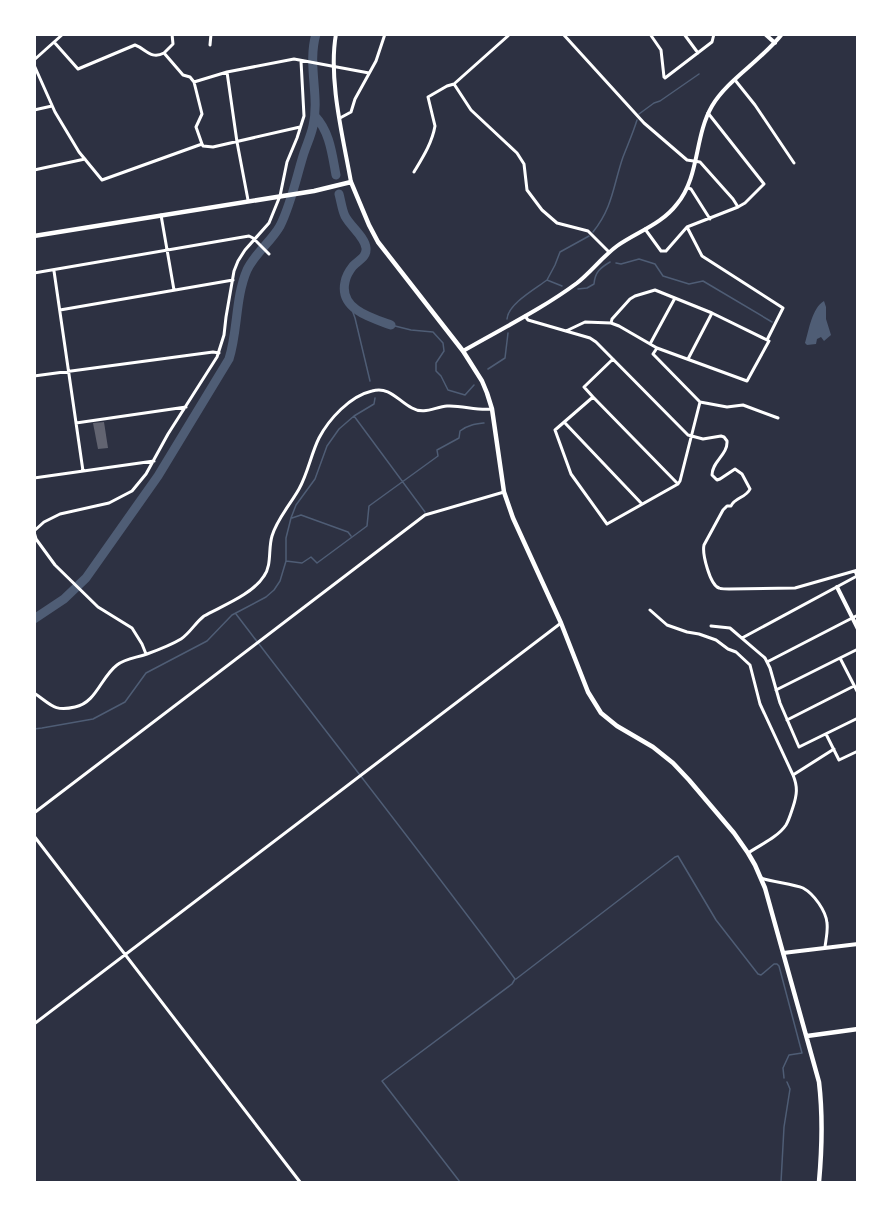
<svg xmlns="http://www.w3.org/2000/svg" width="892" height="1217" viewBox="0 0 892 1217" font-family="Raleway,sans-serif">
<rect width="100%" height="100%" fill="#2d3142"/>
<path fill="#4f5d75" d="M 824,301 L 826,307 L 826,319 L 831,335 L 824,341 L 821,337 L 817,339 L 816,344 L 807,345 L 805,343 C 809,330 812,308 824,301 Z"/>
<g fill="none" stroke-linecap="round" stroke-linejoin="round">
<path stroke="#4f5d75" stroke-width="1.5" d="M 639,114 L 654,103 L 660,101 L 699,74
M 593,232 C 613,207 613,186 623,157 C 628,144 633,133 637,120
M 616,263 L 621,264 L 639,259 L 655,264 L 663,276 L 689,284 L 703,281 L 772,322
M 547,280 L 555,265 L 560,252 L 589,236
M 578,289 L 587,288 L 594,284 C 595,272 600,268 610,262
M 351,307 L 355,318 L 370,381
M 507,319 C 508,304 535,289 547,280 L 562,286
M 391,325 L 411,330 L 433,332 L 443,343 L 444,351 L 436,363 L 436,371 L 441,376 L 448,390 L 465,395 L 474,385
M 488,369 L 505,358 L 508,333
M 354,416 L 425,512
M 292,518 L 301,515 L 348,532 L 351,536
M 286,561 L 302,563 L 311,557 L 317,563 L 367,526 L 369,506 L 438,456 L 437,450 L 459,438 L 460,431 C 467,425 476,424 484,423
M 236,614 C 329,736 424,856 515,979 L 512,984 L 382,1081 L 460,1182
M 34,729 L 42,728 L 93,719 L 125,702 L 146,673 L 207,641 L 232,615 L 266,597 L 274,590 L 280,581 L 286,561 L 286,538 L 291,518 L 296,505 L 315,479 L 327,446 L 339,429 L 354,416 L 374,404 L 375,398
M 516,979 L 675,857 L 678,856 L 716,920 L 758,974 L 761,975 L 774,964 L 777,964 L 779,966 L 802,1053 L 789,1055 L 783,1068 L 784,1078
M 781,1182 L 784,1127 L 790,1089 L 787,1082"/>
<path stroke="#4f5d75" stroke-width="9" d="M 315,116 C 330,132 332,154 336,175
M 339,194 C 341,201 342,210 345,216 C 350,226 365,237 366,248 C 367,257 359,260 353,266 C 349,271 346,276 345,282 C 339,309 371,318 391,325
M 34,619 L 64,599 L 86,578 L 158,476 L 229,359 C 238,331 235,298 247,270 C 255,253 271,242 280,226 C 291,204 296,179 303,156 C 306,146 311,136 313,126 C 320,96 307,65 316,34"/>
</g>
<path fill="#626471" d="M 104,422 L 108,448 L 98,449 L 93,423 Z"/>
<g fill="none" stroke-linecap="round" stroke-linejoin="round">
<path stroke="#fff" stroke-width="3" d="M 172,34 L 173,44 L 164,53 L 183,75 L 190,77 L 194,82 L 227,72 L 294,59 L 369,73
M 510,34 L 454,84 L 471,110 L 517,153 L 524,164 L 527,190 L 542,210 L 557,223 L 588,231 L 609,252
M 563,34 L 644,123 L 687,160 L 700,162 L 733,199 L 738,207 L 745,203 L 764,184 L 708,113
M 650,34 L 661,50 L 664,77 L 665,78 L 712,42 L 714,34
M 684,34 L 698,53
M 54,42 L 78,69 L 135,45 C 146,49 151,60 164,53
M 210,45 L 211,34
M 34,60 L 63,34
M 34,65 L 55,112 L 79,152 L 102,180 L 202,144 L 203,146 L 213,147 L 300,127
M 227,72 L 237,142 L 248,200
M 735,80 L 755,105 L 794,163
M 194,82 L 202,114 L 196,127 L 202,144
M 34,110 L 52,106
M 340,118 L 351,112 L 355,99 L 376,61 L 385,34
M 34,170 L 85,159
M 414,172 C 423,157 432,143 435,126 L 428,97 L 447,86 L 454,84
M 688,188 L 691,189 L 710,219
M 161,215 L 174,290
M 687,227 L 738,207
M 54,271 L 83,471
M 34,273 L 249,236 L 253,238 L 269,254
M 60,310 L 233,280
M 525,316 L 528,320 L 590,338 L 596,342 L 688,435 L 703,439 L 721,436 L 724,437 L 727,441 C 728,455 712,461 712,475 L 717,480 L 720,479 L 735,469 L 742,474 L 750,489 C 746,498 735,497 731,506 L 727,506 L 723,510 L 704,545 C 702,554 710,585 719,588 C 719,589 728,589 729,589 L 795,588 L 858,570
M 611,323 L 612,319 L 630,299 L 635,296 L 655,290 L 712,313 L 767,340
M 566,331 L 585,322 L 611,323 L 619,326 L 657,348 L 747,381 L 769,341 L 767,340 L 783,308 L 702,256 L 687,227 L 666,251 L 661,251 L 645,229
M 650,344 L 675,298
M 613,359 L 584,387 L 593,397 L 555,430 L 571,474 L 607,524 L 678,484 L 680,481 L 700,402 L 653,354 L 657,348
M 688,359 L 712,313
M 34,376 L 213,352 L 219,353
M 593,397 L 678,484
M 700,402 L 727,407 L 743,405 L 778,418
M 76,423 L 186,407
M 565,423 L 642,504
M 34,478 L 154,461
M 34,531 L 44,522 L 60,514 L 109,503 L 132,491 L 146,474 L 168,434 L 217,357 L 224,335 L 226,317 L 234,271 L 238,261 L 245,250 L 269,223 L 280,196 L 287,162 L 297,138 L 304,116 L 301,61
M 34,532 L 36,539 L 55,565 L 98,607 L 132,628 L 142,644 L 146,654
M 650,610 L 667,625 L 687,632 L 699,634 L 716,640 L 728,649 L 736,652 L 750,665 L 760,704 L 793,775 C 798,787 797,795 793,807 C 791,813 789,820 786,825 C 778,837 760,845 748,853
M 711,626 L 730,628 L 765,658 L 770,668 L 780,703 L 799,747 L 858,718
M 742,638 L 857,576 L 855,571
M 840,658 L 858,693
M 767,662 L 858,615
M 776,690 L 858,649
M 34,693 C 51,704 53,712 75,707 C 96,703 101,677 117,665 C 126,658 136,658 147,654 C 158,650 171,645 181,639 C 190,633 195,623 204,616 C 222,606 253,594 264,576 C 272,565 268,549 272,536 C 277,519 290,505 299,489 C 308,473 311,454 319,438 C 329,419 350,396 372,391 C 390,386 398,401 412,408 C 424,415 435,407 447,406 C 462,405 477,411 492,409
M 787,720 L 854,686
M 826,734 L 839,760 L 858,751
M 793,775 L 834,749
M 34,813 L 425,515 L 504,492
M 34,836 L 300,1182
M 761,878 C 773,882 794,884 803,888 C 814,894 826,911 827,923 C 828,931 826,939 825,947
M 34,1024 L 561,623"/>
<path stroke="#fff" stroke-width="4" d="M 336,34 C 328,79 343,137 351,182
M 765,34 L 775,43
M 463,351 C 501,329 542,309 577,283 C 591,272 602,257 617,246 C 637,232 662,224 677,204 C 700,176 694,137 712,106 C 727,80 762,60 782,34
M 837,587 L 858,629
M 783,953 L 858,944"/>
<path stroke="#fff" stroke-width="4.5" d="M 34,236 L 314,191 L 351,182 L 369,225 L 378,242 L 463,351 L 482,381 L 487,393 L 492,409 L 504,492 L 513,518 L 561,623 L 588,692 L 601,713 L 617,726 L 653,747 L 673,763 L 689,780 L 734,833 L 748,853 L 755,865 L 765,888 L 819,1082 C 823,1116 822,1149 819,1182
M 807,1036 L 858,1029"/>
</g>
<rect width="892" height="1217" fill="none" stroke="#ffffff" stroke-width="72"/>
</svg>
